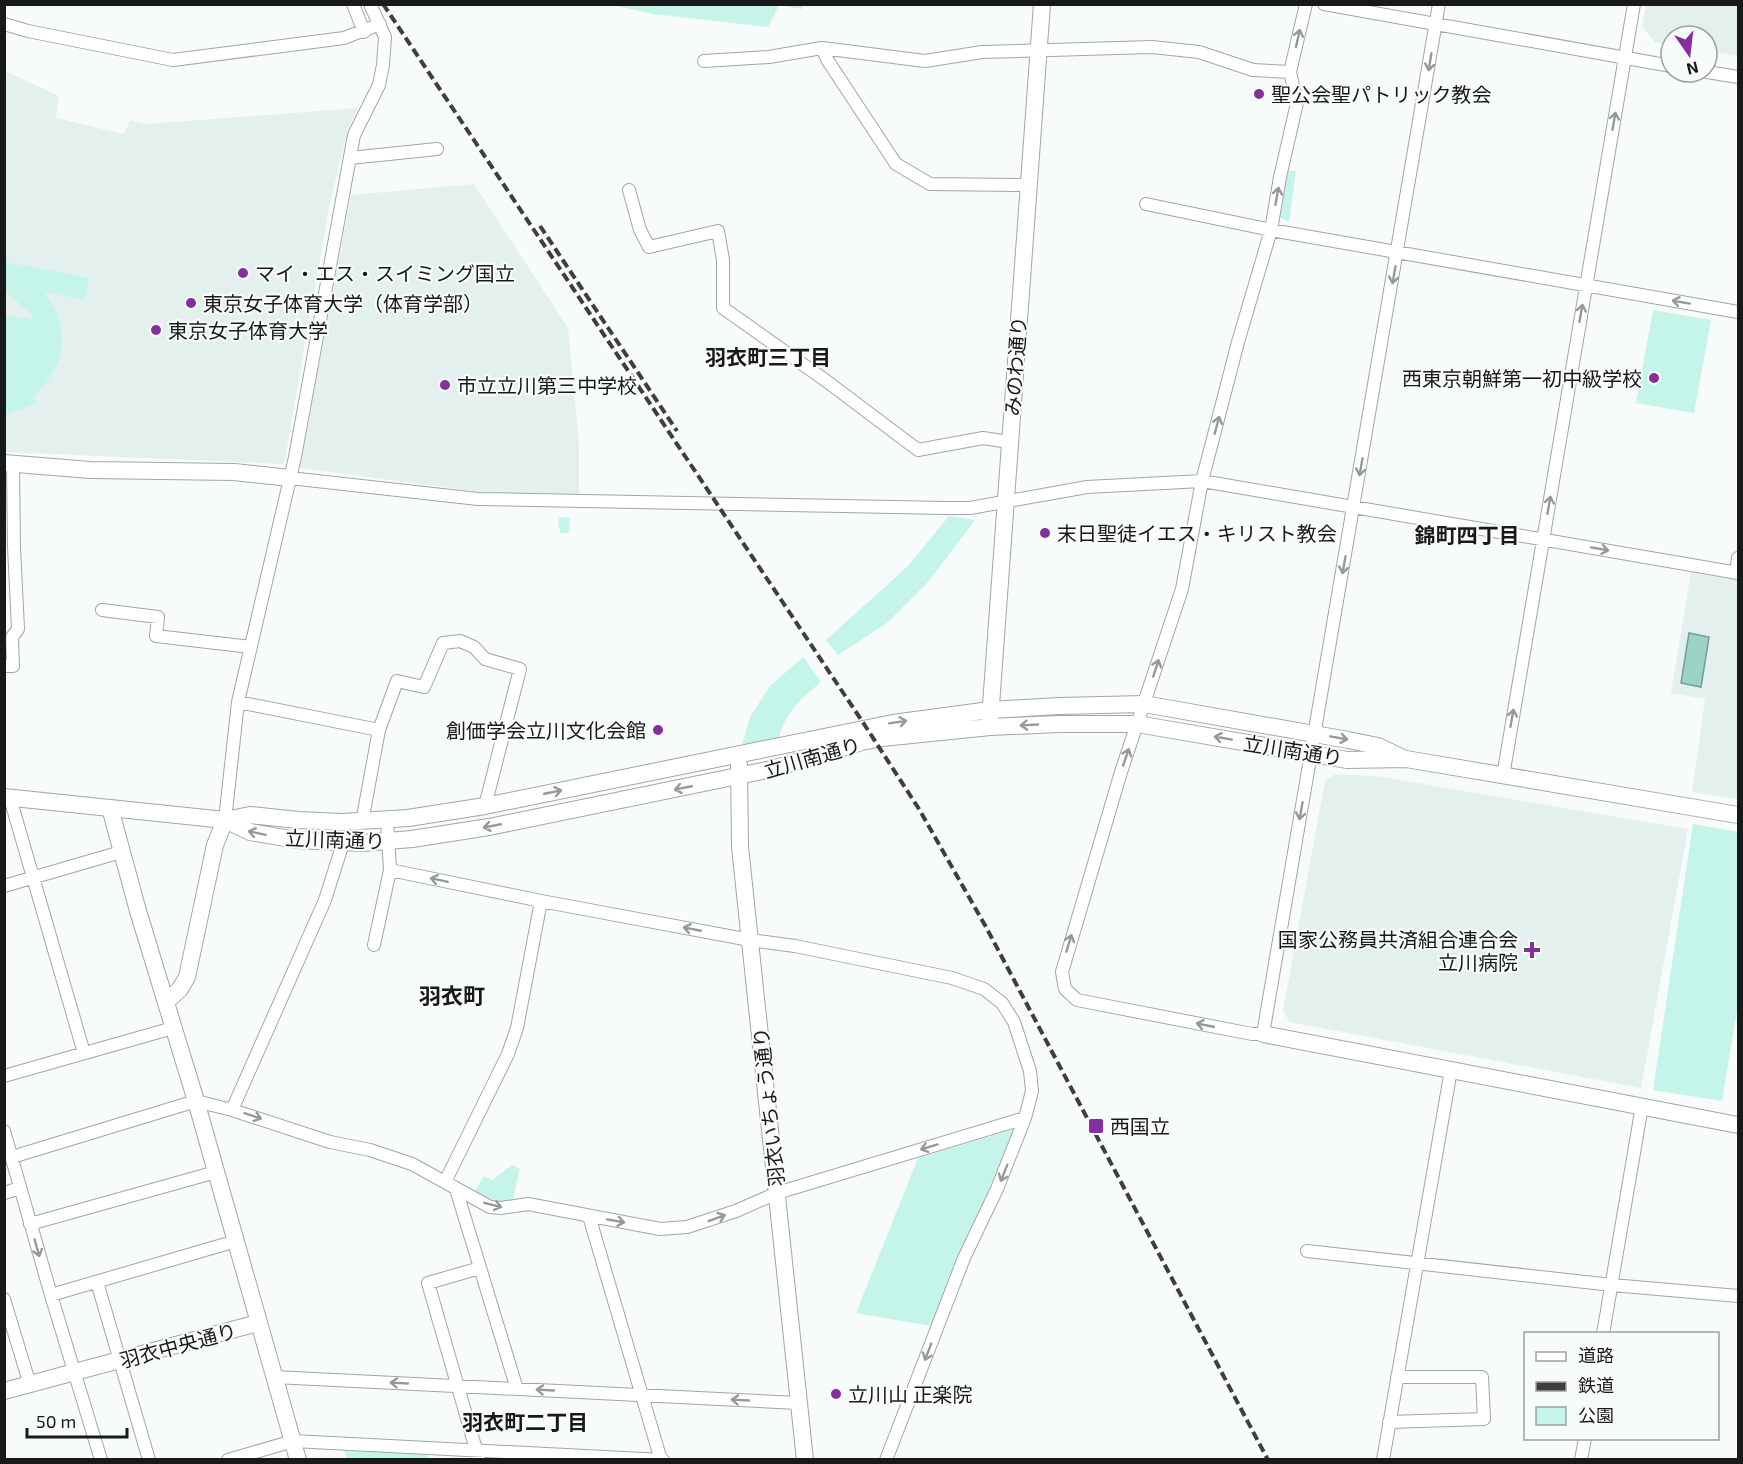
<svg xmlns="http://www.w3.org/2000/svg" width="1743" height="1464" viewBox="0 0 1743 1464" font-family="'Exo 2','Noto Sans JP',sans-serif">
<rect width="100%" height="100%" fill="#f7fbfa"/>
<path fill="#e3f0ee" d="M 1646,5 L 1738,5 L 1738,56 L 1707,51 L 1707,36 L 1671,36 L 1671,45 L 1655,42 L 1642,26 Z
M 5,71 L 59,96 L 56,118 L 124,134 L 130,120 L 147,124 L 358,108 L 347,132 L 329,208 L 284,464 L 5,452 Z
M 474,184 L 568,328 L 579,443 L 579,494 L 489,493 L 300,468 L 351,195 Z
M 1691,573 L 1738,580 L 1738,799 L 1692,792 L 1705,699 L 1671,693 Z
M 1336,774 L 1375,776 L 1688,829 L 1641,1088 L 1290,1022 L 1283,1011 L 1325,781 Z"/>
<path fill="#c5f4eb" d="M 612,5 L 804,4 L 804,5 L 802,9 L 779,5 L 768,27 L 653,14 Z
M 1286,170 L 1296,171 L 1289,222 L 1279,217 Z
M 5,262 L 89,278 L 85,300 L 44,292 C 71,329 68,365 33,397 L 36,403 L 5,415 L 5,316 L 32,319 L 34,317 L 7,292 L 5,294 Z
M 1653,310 L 1711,320 L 1694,413 L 1636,403 Z
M 949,516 L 975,520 L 928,582 L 887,623 L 838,655 L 826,640 L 907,567 Z
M 568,517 L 570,518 L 569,533 L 560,533 L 560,529 L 558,528 L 559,518 Z
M 803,657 L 821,682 C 801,699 786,711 779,738 L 742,745 L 750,717 L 770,686 Z
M 1693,824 L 1738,832 L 1738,1004 L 1722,1101 L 1653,1090 Z
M 1015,1129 L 931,1326 L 856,1313 L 918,1158 Z
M 512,1165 L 520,1169 L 512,1202 L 496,1205 L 473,1194 L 484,1176 L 492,1180 Z
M 344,1450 L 427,1453 L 428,1459 L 347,1459 Z"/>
<path fill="#9cd3c9" stroke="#749c94" stroke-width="1.5" d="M 1689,633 L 1709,637 L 1701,687 L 1681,683 Z"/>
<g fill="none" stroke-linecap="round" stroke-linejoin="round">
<g stroke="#a3a6a5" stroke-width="14">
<path id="street" d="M 353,4 L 364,32
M 1306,4 L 1290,72 L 1297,103 L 1280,177 L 1271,230 L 1238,342 L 1202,481 L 1182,589 L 1121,772 L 1062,972 L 1065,989 L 1077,1000 L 1252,1034 L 1263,1034 L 1439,4
M 1324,4 L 1671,66
M 4,24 L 28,31 L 173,60 L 344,38 L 380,24
M 822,48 L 828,61 L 896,164 L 930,184 L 1028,185
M 704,61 L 769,57 L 822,48 L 925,61 L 982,52 L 1152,47 L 1199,52 L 1253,70 L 1290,72
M 1707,72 L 1738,77
M 350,158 L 437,149
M 629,190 L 640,230 L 649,247 L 718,231 L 723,260 L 723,308 L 825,380 L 918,450 L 983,438 L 1009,442
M 1146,204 L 1271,230 L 1738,312
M 290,478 L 478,499 L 946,508 L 970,508 L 1087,487 L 1202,481 L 1738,573
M 1736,573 L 1738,558
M 102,610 L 158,617 L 156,636 L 251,647
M 4,666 L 13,666 L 12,637 L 18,629 L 14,547 L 13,464
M 238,702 L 379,730
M 1503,776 L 1634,4
M 10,798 L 84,1053
M 225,820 L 238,702 L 295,457 L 354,135 L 379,85 L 383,65 L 385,37 L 370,4
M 362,822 L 379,730 L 397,681 L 424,687 L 443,643 L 460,641 L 474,647 L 485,659 L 520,669 L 485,806
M 390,870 L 541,901 L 750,940 L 795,946 L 952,978 L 984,989 L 1002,1003 L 1014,1022 L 1030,1071 L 1032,1091 L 1025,1118 L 997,1189 L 964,1258 L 886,1460
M 4,886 L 121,852
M 374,945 L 390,870 L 387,820
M 4,1076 L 173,1028
M 232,1110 L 325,900 L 343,843
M 4,1131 L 51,1295 L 101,1460
M 12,1157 L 196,1101 L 232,1110 L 330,1142 L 370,1150 L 412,1164 L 490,1207 L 501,1208 L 528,1204 L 660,1229 L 687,1227 L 736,1211 L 777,1193 L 1025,1118
M 445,1182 L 508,1054 L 517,1028 L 541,901
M 456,1189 L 517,1389
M 4,1193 L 20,1188
M 589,1216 L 661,1460
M 30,1224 L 216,1172
M 1307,1251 L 1612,1285 L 1738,1296
M 97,1282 L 149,1460
M 51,1295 L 236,1241
M 4,1299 L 30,1385
M 1603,1334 L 1642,1106
M 274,1377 L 799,1403
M 1389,1422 L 1484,1419 L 1482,1377 L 1397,1377
M 228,1460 L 293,1441 L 663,1460
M 479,1460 L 428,1283 L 480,1268
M 1383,1460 L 1451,1070
M 1581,1460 L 1585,1438"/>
</g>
<g stroke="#a3a6a5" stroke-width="18">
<path id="secondary" d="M 4,463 L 90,470 L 234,472 L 290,478
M 990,719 L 1042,4
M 739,765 L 740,847 L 805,1460
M 4,797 L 225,820 L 250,815 L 298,820 L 343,822 L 408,818 L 485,806 L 893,723 L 990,710 L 1059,706 L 1144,704 L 1348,740 L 1378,746 L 1401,757
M 110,808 L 138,911 L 196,1101 L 298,1460
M 225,820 L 250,832 L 296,840 L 362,843 L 412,839 L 489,827 L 772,769 L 862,742 L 882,738 L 990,727 L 1059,724 L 1137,724 L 1347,760 L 1406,759 L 1738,815
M 167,1001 L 180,989 L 187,977 L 215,845 L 225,820
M 1263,1034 L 1738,1125
M 4,1391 L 258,1323"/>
</g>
<use href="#street" stroke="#fff" stroke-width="12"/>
<use href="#secondary" stroke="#fff" stroke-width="16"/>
<path stroke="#3c3f3e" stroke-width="4" stroke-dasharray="9 4.5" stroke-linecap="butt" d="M 383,4 L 864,724 L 919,809 L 986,927 L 1268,1460
M 540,226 L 677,431"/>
</g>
<defs><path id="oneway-shaft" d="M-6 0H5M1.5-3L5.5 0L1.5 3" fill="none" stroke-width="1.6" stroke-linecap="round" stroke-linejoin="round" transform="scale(1.5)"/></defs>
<g stroke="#979898">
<use href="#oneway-shaft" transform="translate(1298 38) rotate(-77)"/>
<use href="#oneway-shaft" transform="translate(1430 62) rotate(99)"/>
<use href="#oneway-shaft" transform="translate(1614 121) rotate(-80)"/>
<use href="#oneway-shaft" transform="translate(1277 196) rotate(-80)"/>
<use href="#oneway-shaft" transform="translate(1394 275) rotate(100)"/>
<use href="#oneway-shaft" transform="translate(1681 302) rotate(-170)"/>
<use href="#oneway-shaft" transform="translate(1581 313) rotate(-80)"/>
<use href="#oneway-shaft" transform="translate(1217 425) rotate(-75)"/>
<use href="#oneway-shaft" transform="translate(1361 467) rotate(100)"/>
<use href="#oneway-shaft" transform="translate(1549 505) rotate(-80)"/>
<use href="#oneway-shaft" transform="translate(1600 549) rotate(10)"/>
<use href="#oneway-shaft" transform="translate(1344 565) rotate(100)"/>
<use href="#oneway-shaft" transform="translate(1156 668) rotate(-72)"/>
<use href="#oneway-shaft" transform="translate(1512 718) rotate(-80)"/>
<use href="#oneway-shaft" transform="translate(898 722) rotate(-9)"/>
<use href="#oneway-shaft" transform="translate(1029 725) rotate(177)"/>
<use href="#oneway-shaft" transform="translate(1223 738) rotate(-170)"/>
<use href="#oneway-shaft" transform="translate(1339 738) rotate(10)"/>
<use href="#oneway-shaft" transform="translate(1126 757) rotate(-71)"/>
<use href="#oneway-shaft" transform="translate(683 788) rotate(169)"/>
<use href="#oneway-shaft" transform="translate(553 792) rotate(-11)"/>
<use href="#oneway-shaft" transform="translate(1301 811) rotate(100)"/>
<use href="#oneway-shaft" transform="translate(492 826) rotate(169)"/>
<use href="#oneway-shaft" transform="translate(257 833) rotate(-168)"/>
<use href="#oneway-shaft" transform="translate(439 880) rotate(-168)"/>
<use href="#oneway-shaft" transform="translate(692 929) rotate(-169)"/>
<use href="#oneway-shaft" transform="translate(1069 943) rotate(-73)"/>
<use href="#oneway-shaft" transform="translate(1205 1025) rotate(-169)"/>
<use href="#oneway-shaft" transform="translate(253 1116) rotate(18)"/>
<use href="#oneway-shaft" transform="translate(929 1147) rotate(163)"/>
<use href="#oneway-shaft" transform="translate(1004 1173) rotate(112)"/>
<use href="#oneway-shaft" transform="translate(493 1205) rotate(14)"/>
<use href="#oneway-shaft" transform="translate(717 1218) rotate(-20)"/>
<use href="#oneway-shaft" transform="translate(616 1221) rotate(10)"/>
<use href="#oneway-shaft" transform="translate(37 1248) rotate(74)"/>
<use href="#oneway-shaft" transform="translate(928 1352) rotate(111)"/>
<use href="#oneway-shaft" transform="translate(399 1383) rotate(-177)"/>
<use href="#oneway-shaft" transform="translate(545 1390) rotate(-177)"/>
<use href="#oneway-shaft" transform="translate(740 1400) rotate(-177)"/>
</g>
<g fill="#832f9d" stroke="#f7fbfa" stroke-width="2">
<circle cx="1259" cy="94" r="6"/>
<circle cx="243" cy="273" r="6"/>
<circle cx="191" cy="303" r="6"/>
<circle cx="156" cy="330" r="6"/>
<circle cx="1654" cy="378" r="6"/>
<circle cx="445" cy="385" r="6"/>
<circle cx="1045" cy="533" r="6"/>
<circle cx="658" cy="730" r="6"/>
<path d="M1529 941h6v6h6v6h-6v6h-6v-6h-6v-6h6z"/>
<rect x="1088" y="1118" width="16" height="16" rx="3"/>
<circle cx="836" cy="1394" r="6"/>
</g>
<g text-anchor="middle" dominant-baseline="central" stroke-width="4.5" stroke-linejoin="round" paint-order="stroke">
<g font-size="20" fill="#181a19" stroke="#f7fbfa" text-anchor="start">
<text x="1271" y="94">聖公会聖パトリック教会</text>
<text x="255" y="273">マイ・エス・スイミング国立</text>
<text x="203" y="303">東京女子体育大学（体育学部）</text>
<text x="168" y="330">東京女子体育大学</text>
<text x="1642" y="378" text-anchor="end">西東京朝鮮第一初中級学校</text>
<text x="457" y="385">市立立川第三中学校</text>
<text x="1057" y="533">末日聖徒イエス・キリスト教会</text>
<text x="646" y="730" text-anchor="end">創価学会立川文化会館</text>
<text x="1518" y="939" text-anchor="end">国家公務員共済組合連合会<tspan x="1518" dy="23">立川病院</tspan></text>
<text x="1110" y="1126">西国立</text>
<text x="848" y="1394">立川山 正楽院</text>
</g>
<g font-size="20" fill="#181a19" stroke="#f7fbfa">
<text transform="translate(1015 366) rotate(-86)">みのわ通り</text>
<text transform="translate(1293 750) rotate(9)">立川南通り</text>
<text transform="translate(812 757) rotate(-16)">立川南通り</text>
<text transform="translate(335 839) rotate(2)">立川南通り</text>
<text transform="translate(768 1107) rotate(-96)">羽衣いちょう通り</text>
<text transform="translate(178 1345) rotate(-15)">羽衣中央通り</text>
</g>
<g font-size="21" font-weight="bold" fill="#181a19" stroke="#f7fbfa">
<text x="768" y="356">羽衣町三丁目</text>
<text x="1467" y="534">錦町四丁目</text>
<text x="525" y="1421">羽衣町二丁目</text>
</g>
<g font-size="22" font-weight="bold" fill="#181a19" stroke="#f7fbfa">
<text x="452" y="995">羽衣町</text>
</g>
</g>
<rect width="1743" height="1464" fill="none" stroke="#181a19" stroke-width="12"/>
<rect x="1524" y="1332" width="195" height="108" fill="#f7fbfa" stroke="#9ea1a0" stroke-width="1.5"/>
<rect x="1536" y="1352" width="30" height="9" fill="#ffffff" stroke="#9ea1a0" stroke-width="1.5"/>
<text x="1578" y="1362" font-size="18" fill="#181a19">道路</text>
<rect x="1536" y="1382" width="30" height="9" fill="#3c3f3e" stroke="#9ea1a0" stroke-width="1.5"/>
<text x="1578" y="1392" font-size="18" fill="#181a19">鉄道</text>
<rect x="1536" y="1407" width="30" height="18" fill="#c5f4eb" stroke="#9ea1a0" stroke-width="1.5"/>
<text x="1578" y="1422" font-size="18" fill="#181a19">公園</text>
<g transform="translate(1689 54) rotate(166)"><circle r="28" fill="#f7fbfa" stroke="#9ea1a0" stroke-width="1.5"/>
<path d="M0-4.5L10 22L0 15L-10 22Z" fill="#832f9d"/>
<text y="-9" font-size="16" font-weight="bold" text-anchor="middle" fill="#181a19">N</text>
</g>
<path d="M27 1428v9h100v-9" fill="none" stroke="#181a19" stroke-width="3"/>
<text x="36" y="1428" font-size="18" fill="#181a19" stroke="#f7fbfa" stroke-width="4.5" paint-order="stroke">50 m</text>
</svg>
